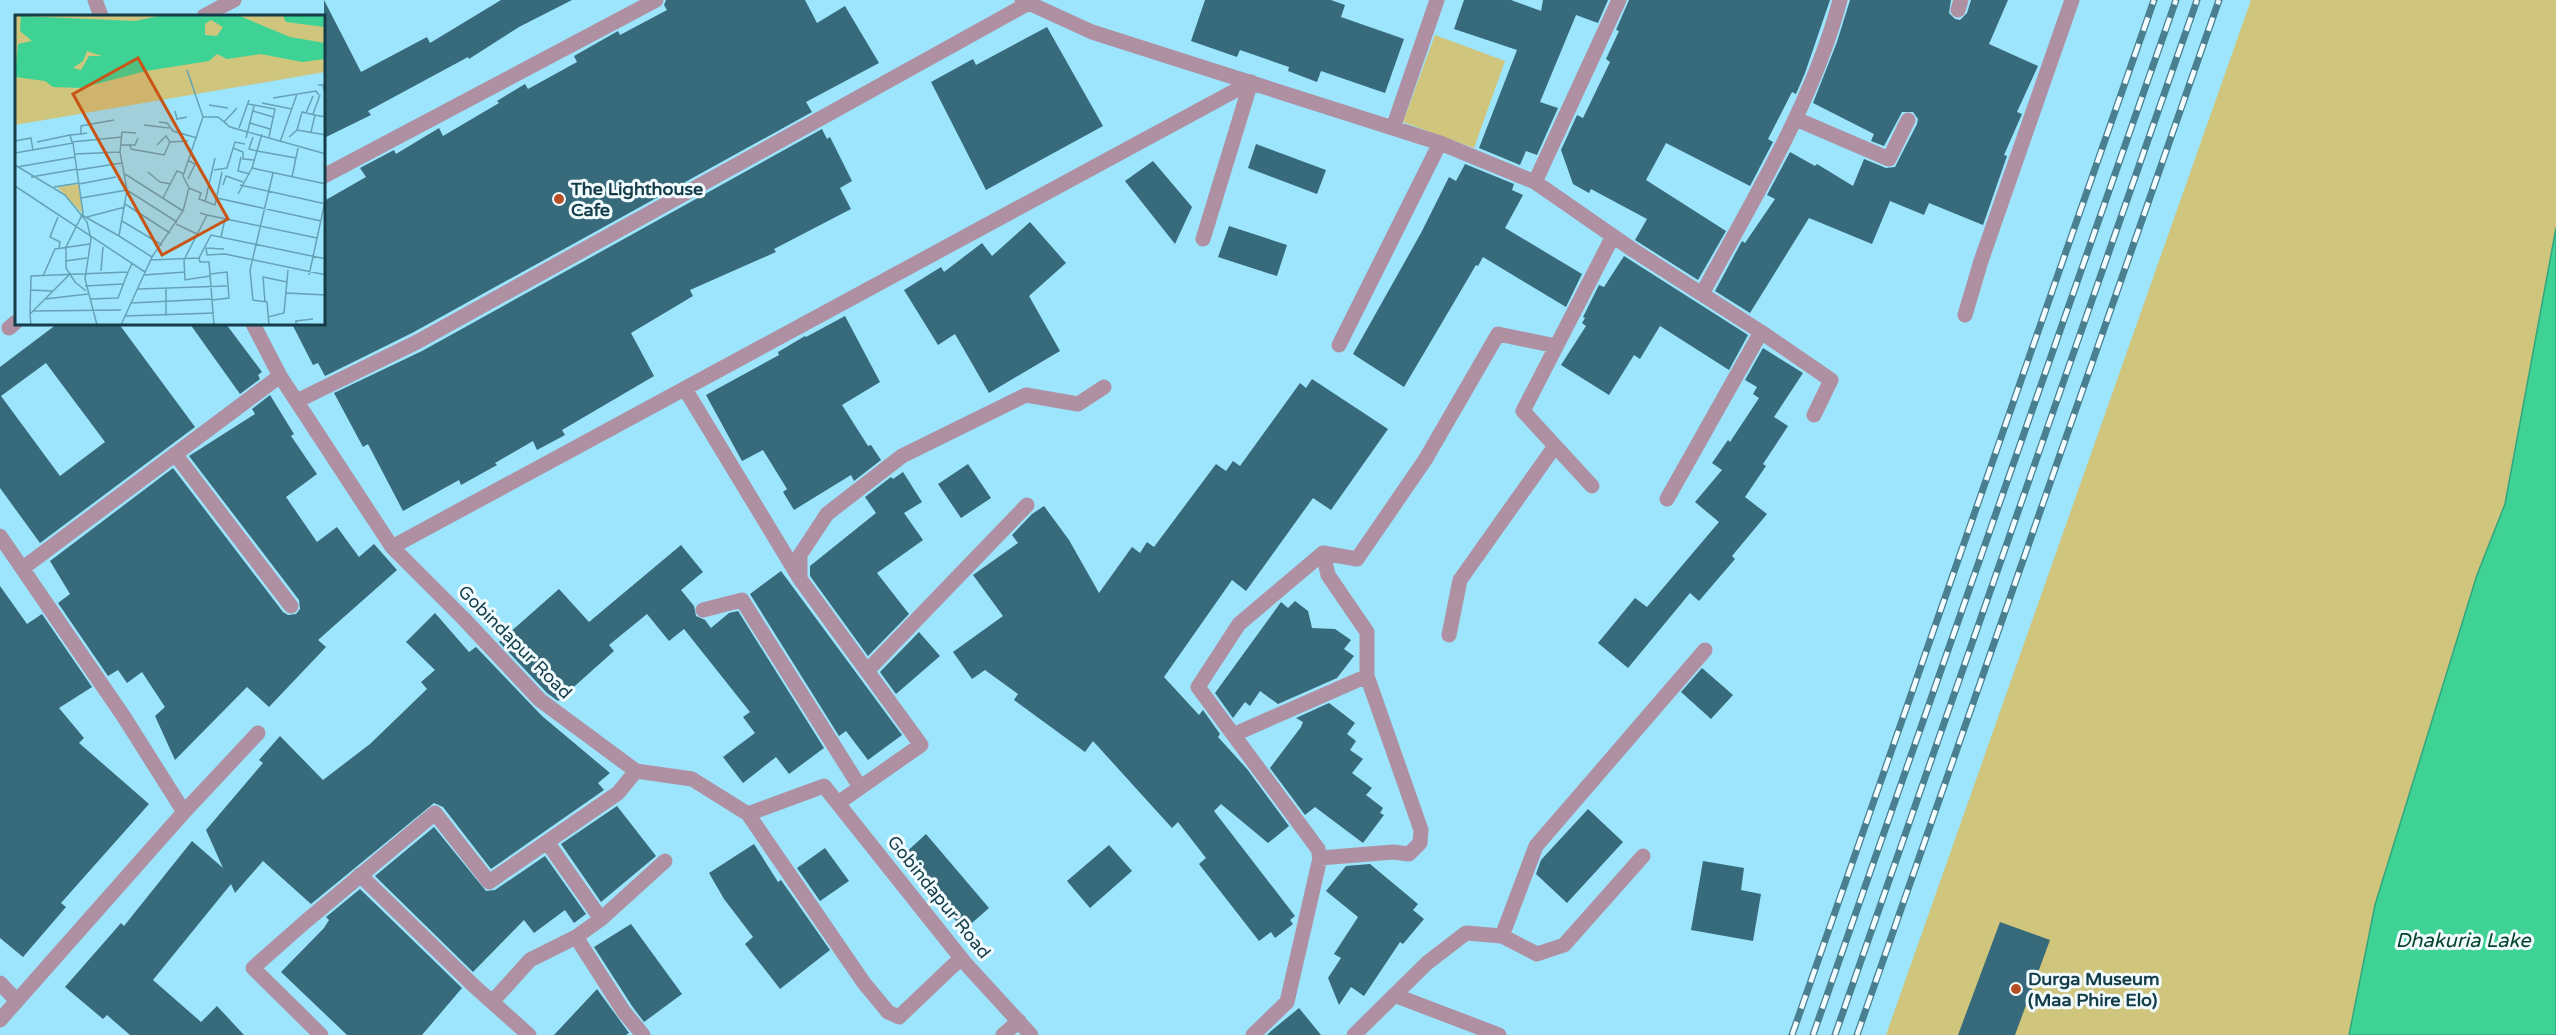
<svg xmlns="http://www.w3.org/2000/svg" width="2556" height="1035" viewBox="0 0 2556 1035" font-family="'Varela Round',sans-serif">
<rect width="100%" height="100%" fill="#9ce5fd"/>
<path fill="#cfc57c" d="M 2251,0 L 2556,0 L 2556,1035 L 1886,1035 Z
M 1435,35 L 1505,61 L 1474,148 L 1403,122 Z"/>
<path fill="#3ed395" stroke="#31a67e" stroke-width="1.5" d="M 2556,228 L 2556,1035 L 2349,1035 L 2375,905 L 2477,575 L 2505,504 Z"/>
<path fill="#376a7b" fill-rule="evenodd" d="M 324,0 L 361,72 L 427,37 L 430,43 L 501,0 L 572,0 L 519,27 L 469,59 L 468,57 L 368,111 L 371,115 L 324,138 Z
M 666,0 L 805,0 L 817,23 L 845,6 L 879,63 L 806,102 L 812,112 L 412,333 L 325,376 L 318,363 L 313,365 L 292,324 L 324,324 L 324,201 L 366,177 L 360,168 L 394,150 L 396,154 L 439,128 L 443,136 L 499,103 L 497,101 L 525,84 L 528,89 L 577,62 L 574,56 L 618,31 L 620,35 L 667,10 L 664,5 Z
M 1205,0 L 1331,0 L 1345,5 L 1341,17 L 1404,39 L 1385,93 L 1321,71 L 1317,82 L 1288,71 L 1289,67 L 1240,50 L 1237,57 L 1191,41 Z
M 1464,0 L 1511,0 L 1541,11 L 1543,0 L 1608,0 L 1598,23 L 1576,15 L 1540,102 L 1558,108 L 1537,155 L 1526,151 L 1520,165 L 1479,148 L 1517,50 L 1454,29 Z
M 1629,0 L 1830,0 L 1805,73 L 1796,94 L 1792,92 L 1768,139 L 1773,142 L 1750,186 L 1666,143 L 1646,180 L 1726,231 L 1698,280 L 1635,240 L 1647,219 L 1591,189 L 1589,193 L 1573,184 L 1561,150 L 1577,115 L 1583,118 L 1610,62 L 1606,59 L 1619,31 L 1616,30 Z
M 1850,0 L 1951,0 L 1949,13 L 1955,19 L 1960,20 L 1967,13 L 1971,0 L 2008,0 L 1989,44 L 2038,66 L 2017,112 L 2022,114 L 2004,155 L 2007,156 L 1983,225 L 1929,203 L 1924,215 L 1890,201 L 1872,244 L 1809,218 L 1750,313 L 1715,291 L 1742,241 L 1745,243 L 1775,199 L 1767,195 L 1790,152 L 1815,166 L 1817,164 L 1853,186 L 1864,159 L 1886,168 L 1895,167 L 1917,124 L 1918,119 L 1913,112 L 1902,112 L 1884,146 L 1871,141 L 1874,134 L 1813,103 L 1837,42 Z
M 1047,27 L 1103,126 L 986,190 L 931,82 L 973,59 L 976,65 Z
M 822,129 L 827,139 L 830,137 L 852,181 L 840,188 L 851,209 L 774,249 L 776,252 L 690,290 L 693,296 L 631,333 L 654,376 L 562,430 L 565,435 L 537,450 L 533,441 L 495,463 L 497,465 L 461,485 L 459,480 L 403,511 L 368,444 L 363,447 L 334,393 L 422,351 Z
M 1256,144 L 1326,170 L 1317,194 L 1248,168 Z
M 1153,161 L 1192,207 L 1175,244 L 1125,181 Z
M 1465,164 L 1514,184 L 1512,190 L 1523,195 L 1505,228 L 1582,274 L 1566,307 L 1483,257 L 1478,266 L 1476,265 L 1404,387 L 1353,354 L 1421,233 L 1449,177 L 1456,181 Z
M 1030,222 L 1066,263 L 1029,296 L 1060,351 L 989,393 L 955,334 L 938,345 L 904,290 L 941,267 L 944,272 L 982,243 L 992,256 Z
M 1229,226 L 1287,245 L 1277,276 L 1218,257 Z
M 1624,256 L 1748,335 L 1729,370 L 1660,326 L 1640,359 L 1634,355 L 1609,395 L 1561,365 L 1586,326 L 1582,323 L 1585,318 L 1583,317 L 1599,285 L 1604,287 Z
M 845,316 L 880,382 L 842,405 L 868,446 L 871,445 L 881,460 L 854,481 L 851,475 L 794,510 L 783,492 L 787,489 L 763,450 L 742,461 L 706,395 L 779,355 L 778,352 L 805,336 L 806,337 Z
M 57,324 L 119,324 L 195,427 L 40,543 L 0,488 L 0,367 ZM 46,363 L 105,442 L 60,476 L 1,396 Z
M 190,324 L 226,324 L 262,372 L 258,375 L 260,379 L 240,394 Z
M 1763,348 L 1803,373 L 1774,417 L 1788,426 L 1763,464 L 1766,466 L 1745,497 L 1767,514 L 1732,556 L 1735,559 L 1699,601 L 1690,593 L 1628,668 L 1598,643 L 1635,598 L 1647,607 L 1719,522 L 1695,502 L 1722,470 L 1712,463 L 1728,440 L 1730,442 L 1759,398 L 1753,394 L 1757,387 L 1745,380 Z
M 1312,379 L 1388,429 L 1331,510 L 1313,498 L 1246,591 L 1232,580 L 1164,677 L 1199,715 L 1203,710 L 1220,734 L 1218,737 L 1247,769 L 1289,826 L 1268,843 L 1221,804 L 1214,811 L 1295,916 L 1290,920 L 1293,924 L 1275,938 L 1271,932 L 1259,941 L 1199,864 L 1206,858 L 1178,822 L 1172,828 L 1093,741 L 1085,752 L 1014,700 L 1018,694 L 985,670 L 972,679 L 953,652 L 1003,616 L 973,575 L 1018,543 L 1012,535 L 1032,514 L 1044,506 L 1069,540 L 1099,593 L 1132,547 L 1140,553 L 1147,542 L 1154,547 L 1216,464 L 1226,471 L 1233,461 L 1240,466 L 1300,383 L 1306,388 Z
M 270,395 L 294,434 L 291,436 L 317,474 L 286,497 L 317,542 L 337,527 L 359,557 L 374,544 L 397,570 L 318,640 L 326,647 L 269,707 L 247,687 L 175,760 L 155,716 L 165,707 L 142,672 L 127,683 L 118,670 L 108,676 L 58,603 L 70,594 L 50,561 L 173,468 L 283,612 L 288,615 L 296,614 L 300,609 L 299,600 L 189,456 L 255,414 L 252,409 Z
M 968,464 L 991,498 L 961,518 L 938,484 Z
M 903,472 L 922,502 L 904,513 L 923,540 L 877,573 L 909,614 L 868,656 L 810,576 L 810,566 L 876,513 L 865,497 L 891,477 L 893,479 Z
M 681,545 L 703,572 L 681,590 L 694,606 L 696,616 L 705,620 L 711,628 L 729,613 L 738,611 L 824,748 L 789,774 L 776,757 L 743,783 L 723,757 L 755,733 L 743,717 L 750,712 L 684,629 L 669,641 L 647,614 L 609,645 L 614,651 L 558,701 L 547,693 L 499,642 L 559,589 L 589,622 Z
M 781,571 L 902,735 L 868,760 L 846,731 L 839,736 L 750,594 Z
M 0,586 L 27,624 L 42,614 L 92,687 L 59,708 L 84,738 L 79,743 L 149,804 L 61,903 L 66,907 L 23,957 L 0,938 Z
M 1295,601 L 1308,611 L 1312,628 L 1335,629 L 1351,640 L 1344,649 L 1354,656 L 1337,678 L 1278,704 L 1260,691 L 1250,706 L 1245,702 L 1233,718 L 1215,693 L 1281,602 L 1288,608 Z
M 435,613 L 469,652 L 476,647 L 542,716 L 610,773 L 598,783 L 604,790 L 491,869 L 443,807 L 434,803 L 311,904 L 263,861 L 235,893 L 231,884 L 153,980 L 201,1022 L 217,1006 L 244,1035 L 130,1035 L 107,1015 L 103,1019 L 65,987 L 121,923 L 124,926 L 192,841 L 223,868 L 206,830 L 263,763 L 259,760 L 280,736 L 323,780 L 370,744 L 427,689 L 421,682 L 435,670 L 406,642 Z
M 919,632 L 940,656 L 896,694 L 880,672 Z
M 1702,668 L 1733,695 L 1711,719 L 1681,692 Z
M 1329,703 L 1355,723 L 1347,734 L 1356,741 L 1350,750 L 1363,759 L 1352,773 L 1372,788 L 1366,795 L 1383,808 L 1380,813 L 1384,815 L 1363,843 L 1315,807 L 1305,815 L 1270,768 L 1301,727 L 1303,722 L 1296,718 Z
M 617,806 L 656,856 L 601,902 L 561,844 Z
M 1588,809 L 1623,842 L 1567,903 L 1536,874 L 1541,860 Z
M 434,827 L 486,891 L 495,890 L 545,856 L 586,914 L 574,923 L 565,910 L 534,933 L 524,920 L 473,972 L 375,876 Z
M 926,834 L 989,908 L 964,930 L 901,857 Z
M 754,844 L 778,882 L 781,880 L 830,950 L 780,989 L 745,944 L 753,937 L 724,899 L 709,873 Z
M 1109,845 L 1132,871 L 1090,908 L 1067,881 Z
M 825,848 L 849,881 L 820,901 L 797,868 Z
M 1703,861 L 1744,868 L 1741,890 L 1761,894 L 1753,941 L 1691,930 Z
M 1370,864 L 1418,904 L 1413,910 L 1424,919 L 1403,944 L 1400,942 L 1364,996 L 1351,987 L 1339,1005 L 1328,978 L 1341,958 L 1334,954 L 1358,917 L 1326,891 L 1346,866 Z
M 360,889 L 462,988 L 422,1035 L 347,1035 L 281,972 L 324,928 L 329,920 L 326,917 Z
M 2000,922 L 2050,940 L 2015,1035 L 1958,1035 Z
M 631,924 L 682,994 L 644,1022 L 632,1006 L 594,947 Z
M 597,989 L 629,1033 L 626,1035 L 554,1035 Z
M 1299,1008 L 1321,1035 L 1267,1035 L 1271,1031 Z"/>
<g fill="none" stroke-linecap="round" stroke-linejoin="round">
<path stroke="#af90a3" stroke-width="15" d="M 95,0 L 101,16
M 1022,0 L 1092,32 L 1440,143 L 1535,182 L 1633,250 L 1761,332 L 1667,499
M 1958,10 L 1961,0
M 204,16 L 234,0
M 1796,119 L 1889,159 L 1908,120
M 1393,128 L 1437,0
M 324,176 L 656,0
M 1535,182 L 1619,0
M 1203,239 L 1251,82
M 1702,294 C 1753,199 1812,105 1840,0
M 1965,315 L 1981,261 L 2072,0
M 253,324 L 280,376 L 392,547 L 463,618 L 540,700 L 636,771 L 692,779 L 748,814 L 824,786 L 965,963 L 1031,1035
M 9,328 L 16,322
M 1761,332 L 1831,380 L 1814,415
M 1339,345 L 1440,143
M 685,389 L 800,579 L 921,745 L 838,803
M 297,401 L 417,342 L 1027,4 L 1028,0
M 175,454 L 291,606
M 1592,486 L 1523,411 L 1613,236
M 0,536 L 124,717 L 184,812 L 258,733
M 392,547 L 1251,82
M 1323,553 L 1357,559 L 1425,460 L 1498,334 L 1556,346
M 23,568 L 280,376
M 800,579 L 800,555 L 827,514 L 902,456 L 1026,395 L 1078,404 L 1104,387
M 703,610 L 742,600 L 860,787
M 1449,635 L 1460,580 L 1555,446
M 867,671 L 1027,505
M 1235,734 L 1367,676 L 1367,632 L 1328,575 L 1323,553
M 748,814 L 864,983 L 888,1012 L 899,1017 L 961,958
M 547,842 L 601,919
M 1320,858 L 1393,852 L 1409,854 L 1420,843 L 1421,830 L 1367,676
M 360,875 L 474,986 L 529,1035
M 1502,936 L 1536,846 L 1705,650
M 576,937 L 601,919 L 665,861
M 0,983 L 17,1001
M 1394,995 L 1499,1035
M 492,1002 L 530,960 L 576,937 L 624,1012 L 643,1035
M 0,1020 L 184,812
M 321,1035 L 253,968 L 305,922 L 435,813 L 489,882 L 618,793 L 636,771
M 1003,1035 L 1019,1021
M 1253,1035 L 1287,1002 L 1320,858 L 1318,849 L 1198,687 L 1239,624 L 1323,553
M 1354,1035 L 1427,963 L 1466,933 L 1502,936 L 1537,954 L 1564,945 L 1643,856"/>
<g stroke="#497f8f" stroke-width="7">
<path id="rail" d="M 1792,1035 L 2154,0
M 1813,1035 L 2176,0
M 1835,1035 L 2197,0
M 1857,1035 L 2219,0"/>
</g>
<use href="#rail" stroke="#f2fbfe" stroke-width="4.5" stroke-dasharray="14" stroke-linecap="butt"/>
</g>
<g fill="#b75026" stroke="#f2fbfe" stroke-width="2">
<circle cx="559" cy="199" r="6"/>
<circle cx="2016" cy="989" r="6"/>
</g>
<g text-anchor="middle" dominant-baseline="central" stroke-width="6" stroke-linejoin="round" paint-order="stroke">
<g font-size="18" font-weight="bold" fill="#143d49" stroke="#f2fbfe" text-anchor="start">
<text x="571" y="189">The Lighthouse<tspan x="571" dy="21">Cafe</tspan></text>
<text x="2028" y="979">Durga Museum<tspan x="2028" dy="21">(Maa Phire Elo)</tspan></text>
</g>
<g font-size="18" fill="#143d49" stroke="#f2fbfe">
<text transform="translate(515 642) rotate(45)">Gobindapur Road</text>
<text transform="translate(939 897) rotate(51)">Gobindapur Road</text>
</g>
<g font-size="20" font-style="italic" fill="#07452d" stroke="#f2fbfe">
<text x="2463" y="941">Dhakuria Lake</text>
</g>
</g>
<g transform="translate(15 15)">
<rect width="310" height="310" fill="#9ce5fd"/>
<path d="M 0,1 L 310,1 L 310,57 L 0,110 ZM 64,169 L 67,198 L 42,172 Z" fill="#cfc57c"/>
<path d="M 6,1 L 120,6 L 144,1 L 225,1 L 275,22 L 310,28 L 310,44 L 287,47 L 246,39 L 212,44 L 202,39 L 194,46 L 131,56 L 66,73 L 38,72 L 30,66 L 0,62 L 3,29 L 17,26 L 5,16 ZM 196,5 L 208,12 L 202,21 L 190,20 L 190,9 ZM 72,36 L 87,41 L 74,41 L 66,55 L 58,53 L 68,46 ZM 268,1 L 310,1 L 310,12 L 271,7 Z" fill="#3ed395" fill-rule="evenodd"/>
<path fill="none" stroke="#66a2b5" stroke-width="1.5" d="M 172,55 L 188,102M 303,70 L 308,70 L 311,83M 258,83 L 301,76 L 304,80M 247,88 L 277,94M 233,89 L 260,94 L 254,122M 194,90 L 213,93M 160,96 L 162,104 L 172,102M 238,96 L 258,102M 291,98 L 298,81M 298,99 L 305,80M 188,102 L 203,102 L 215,112 L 311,139M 144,107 L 152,108 L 158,116 L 182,123M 209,107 L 222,93M 235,108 L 255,114M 129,110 L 154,113M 224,113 L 234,85M 282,115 L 311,120M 296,117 L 300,100 L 311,102M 72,118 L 66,119 L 66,111 L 99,105M 66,119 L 55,120 L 57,127 L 107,122M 247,119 L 237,153 L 311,169M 238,122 L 234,134 L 242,136M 274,122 L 282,115 L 287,97 L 300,100M 231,123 L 239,91M 0,126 L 16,123 L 18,136M 22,127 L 55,120M 265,127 L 282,79M 106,130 L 120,130 L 123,123M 115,130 L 116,134 L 149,140 L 155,127 L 173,126M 142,130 L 151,121 L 155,127M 218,133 L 228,137 L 228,144 L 239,145M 242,136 L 281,143M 0,138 L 58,128 L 68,198 L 51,232 L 51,253 L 60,267 L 71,276M 60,139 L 105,137M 226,142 L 223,156 L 235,159M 0,150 L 50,180 L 72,207 L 76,224 L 70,264 L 82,310M 2,152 L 60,142M 62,155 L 107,148M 199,155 L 212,153 L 220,127 L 230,129M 133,157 L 145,167 L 156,169M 110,159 L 168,196M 16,162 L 62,154M 277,162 L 283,133M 173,164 L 180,149 L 174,146M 64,169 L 101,162M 208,170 L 211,161 L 228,167M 225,170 L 311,189M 0,171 L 130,257M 39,172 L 64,168M 174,173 L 186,178 L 184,184 L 200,190 L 207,157M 223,179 L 237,153M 66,183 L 112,175 L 162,207M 148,183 L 162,156 L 169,159M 202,183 L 306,206M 190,187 L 200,143M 110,189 L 155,218M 67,200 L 104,221 L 112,175 L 105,137 L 107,117 L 121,118M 192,200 L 302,223M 43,202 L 35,222 L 45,227 L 44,233M 72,202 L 110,192M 107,206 L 147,230M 161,209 L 182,219M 104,221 L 137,242M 206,222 L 210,204M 190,233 L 209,234M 191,233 L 192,240 L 210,239 L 311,260M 170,243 L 192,200 L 185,198M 184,243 L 185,247 L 194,247 L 199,310M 169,244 L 170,265 L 195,261M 135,245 L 184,243 L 196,220 L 311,244M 50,246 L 72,243M 86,256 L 88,232M 195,259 L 212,257 L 214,283 L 197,285M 129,260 L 170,257M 294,260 L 311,182M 28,261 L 40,234 L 75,229M 70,271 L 108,269M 123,274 L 212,271M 15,275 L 37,276M 271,278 L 311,280M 30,284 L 73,279M 75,284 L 103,283 L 113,257M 250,287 L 248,262 L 272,267M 116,288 L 197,284M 18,296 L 106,295M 15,299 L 16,261 L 113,257 L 117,249M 110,301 L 199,298M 151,301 L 151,273M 253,302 L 269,298 L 273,255M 16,310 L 15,299 L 54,260M 106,310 L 137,242 L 168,196 L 174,173 L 168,161 L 188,102M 254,310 L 252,287 L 238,285 L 235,255 L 258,158M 281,310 L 281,306 L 298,304"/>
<path fill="#c85515" fill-opacity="0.15" stroke="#c85515" stroke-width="3" d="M 123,43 L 213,204 L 147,240 L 58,79 Z"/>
<rect width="310" height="310" fill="none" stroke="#143d49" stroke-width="3"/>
</g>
</svg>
